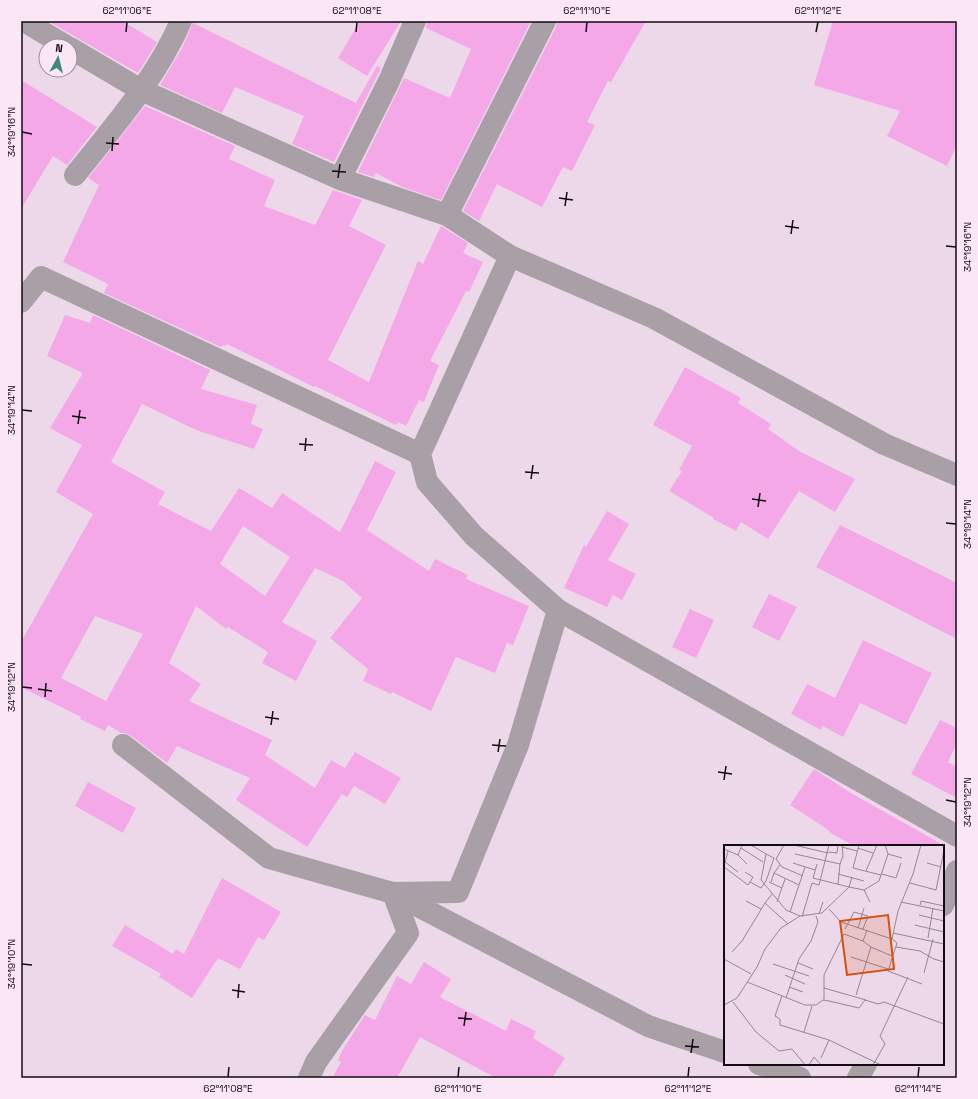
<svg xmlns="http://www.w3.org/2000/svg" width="978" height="1099" viewBox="0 0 978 1099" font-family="'Space Grotesk',sans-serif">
<rect width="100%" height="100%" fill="#edd8e9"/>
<path fill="#f4a8e8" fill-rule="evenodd" d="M 48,21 L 122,21 L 157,42 L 138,73 Z
M 360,21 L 401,21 L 367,76 L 338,58 Z
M 427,21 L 531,21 L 441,200 L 402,187 L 376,173 L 374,177 L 358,172 L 404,78 L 450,98 L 471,49 L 426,28 Z
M 557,21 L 646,21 L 611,82 L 608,81 L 587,122 L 595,125 L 572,171 L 563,167 L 542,207 L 497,184 L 479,221 L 463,211 L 556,27 Z
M 833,21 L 957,21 L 957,145 L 947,166 L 887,136 L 900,111 L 814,85 Z
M 193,23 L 356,103 L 377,66 L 381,68 L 334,162 L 292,144 L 304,116 L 235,87 L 222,113 L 160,85 L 182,48 Z
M 21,80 L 97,127 L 67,165 L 53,156 L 21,209 Z
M 145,106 L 235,146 L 229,159 L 275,180 L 264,206 L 315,225 L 333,190 L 362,200 L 349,226 L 386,245 L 328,360 L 369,382 L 418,261 L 423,264 L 441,226 L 468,243 L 463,253 L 483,262 L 469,292 L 466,291 L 430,361 L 439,365 L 424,402 L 419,400 L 406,426 L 398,422 L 396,425 L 315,386 L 314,387 L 227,344 L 226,346 L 223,345 L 221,347 L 104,293 L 108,284 L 63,262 L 99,185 L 88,178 Z
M 65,315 L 90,323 L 93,315 L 210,370 L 201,389 L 257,405 L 251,424 L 263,429 L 254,449 L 196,430 L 142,404 L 111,462 L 165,492 L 158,504 L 211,531 L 239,488 L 272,508 L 282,493 L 340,532 L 375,461 L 396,472 L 367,530 L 429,571 L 435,559 L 468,575 L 466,579 L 529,606 L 513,645 L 507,643 L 495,673 L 456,657 L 431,711 L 392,692 L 391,694 L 363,681 L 368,669 L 330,638 L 362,598 L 343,581 L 315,568 L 282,622 L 317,641 L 296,681 L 262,663 L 268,652 L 228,627 L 226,629 L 196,606 L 169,663 L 201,684 L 189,701 L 272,740 L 265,755 L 315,788 L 331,760 L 345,768 L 355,752 L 401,778 L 385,804 L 354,786 L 347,797 L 342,794 L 307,847 L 236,800 L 250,778 L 177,746 L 167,763 L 130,735 L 125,733 L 121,733 L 108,725 L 105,731 L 80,719 L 81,717 L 21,687 L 21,642 L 93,514 L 56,492 L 82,445 L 50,428 L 83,373 L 47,356 ZM 243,526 L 290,557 L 265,596 L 220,564 ZM 95,616 L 143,634 L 106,701 L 61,678 Z
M 685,367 L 741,398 L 738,403 L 771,424 L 768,429 L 799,451 L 855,479 L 835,512 L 799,491 L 768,539 L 741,522 L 736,531 L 713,519 L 714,518 L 669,491 L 682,471 L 679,470 L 692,446 L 653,425 Z
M 607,511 L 629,524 L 608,560 L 636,574 L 622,600 L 613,595 L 607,607 L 564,588 L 584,545 L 586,547 Z
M 840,525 L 957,583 L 957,639 L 816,567 Z
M 769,594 L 797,607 L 779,641 L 752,627 Z
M 690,609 L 714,620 L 696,658 L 672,647 Z
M 863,640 L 932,673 L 906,725 L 860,703 L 843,737 L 823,726 L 821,730 L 791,714 L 807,684 L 835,698 Z
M 940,720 L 957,728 L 957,743 L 948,762 L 957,767 L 957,798 L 911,774 Z
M 814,769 L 851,793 L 945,846 L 854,846 L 829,832 L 830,831 L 790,805 Z
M 88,782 L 136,808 L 123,833 L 75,806 Z
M 222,878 L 281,912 L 264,940 L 258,937 L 240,969 L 218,958 L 192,998 L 159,977 L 161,974 L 112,946 L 125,925 L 173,954 L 176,949 L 184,954 Z
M 424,962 L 451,979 L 440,997 L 506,1031 L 511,1019 L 536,1031 L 533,1038 L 565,1058 L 552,1078 L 496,1078 L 420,1037 L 397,1078 L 332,1078 L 341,1062 L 338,1060 L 343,1049 L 365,1015 L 375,1020 L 397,976 L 411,984 Z"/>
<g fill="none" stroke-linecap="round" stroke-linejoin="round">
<path stroke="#a9a0a7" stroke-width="22" d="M 24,21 L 66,46
M 70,48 L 141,90 L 340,179 L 447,215 L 510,256 L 654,318 L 884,444 L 957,475
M 75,175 C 113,127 156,79 181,21
M 340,179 L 389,81 L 415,21
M 447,215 L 545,21
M 21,302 L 41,277 L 420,454 L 510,256
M 558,610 L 957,836
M 123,745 L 269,858 L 393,893 L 648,1026 L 725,1052
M 943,905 L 957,871
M 759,1064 L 800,1078
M 309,1078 L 316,1062 L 408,933 L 393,893 L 458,892 L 518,745 L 558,610 L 474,536 L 427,482 L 420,454
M 858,1078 L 866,1064"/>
</g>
<path fill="none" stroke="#120c11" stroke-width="1.5" d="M 126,32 L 127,22M 356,32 L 357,22M 586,32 L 587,22M 816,32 L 818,22M 22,132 L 32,134M 106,143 L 119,144M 112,151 L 113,137M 332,171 L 346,172M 338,178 L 340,164M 559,198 L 573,200M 565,206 L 567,192M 785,226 L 799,228M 791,234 L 793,220M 946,246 L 956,247M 22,410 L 32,411M 72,416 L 86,418M 78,424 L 80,410M 299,444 L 313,445M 305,451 L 306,438M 525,472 L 539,473M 531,479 L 533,465M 752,499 L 766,501M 758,507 L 760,493M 946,523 L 956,524M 22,687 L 32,688M 38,689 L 52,691M 45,697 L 46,683M 265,717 L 279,719M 271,725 L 273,711M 492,745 L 506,746M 498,752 L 500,739M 718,772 L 732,774M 724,780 L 726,766M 946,800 L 956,802M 22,964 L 32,965M 232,990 L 245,992M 238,998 L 239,984M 458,1018 L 472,1019M 464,1026 L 466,1012M 685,1046 L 699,1047M 691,1053 L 693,1039M 228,1077 L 229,1067M 458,1077 L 459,1067M 688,1077 L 689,1067M 918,1077 L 919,1067"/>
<g transform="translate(724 845)">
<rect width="220" height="220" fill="#edd8e9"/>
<path fill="none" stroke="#958693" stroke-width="1" d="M 27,0 L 42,9 L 37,35 L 62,65 L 76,71M 60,0 L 52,14 L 58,22 L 79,31M 70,0 L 104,8M 135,0 L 129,23 L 157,30M 197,0 L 189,29 L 174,66 L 168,94 L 173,98 L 164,126 L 198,139M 118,2 L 133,6M 17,3 L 39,17M 134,3 L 149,8M 0,4 L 14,10 L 18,0M 104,7 L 113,8 L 114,0M 71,9 L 116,19 L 119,11 L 118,0M 164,9 L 178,13M 14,10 L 23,19M 1,17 L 14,27M 1,18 L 4,6M 69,18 L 91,25M 203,18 L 217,22M 93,19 L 89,33 L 125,42 L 128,32M 0,22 L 24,40 L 26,37 L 37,43 L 42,36 L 50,13 L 42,9M 142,26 L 153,0M 21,27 L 29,32 L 26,37M 50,28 L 75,40M 114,29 L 140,36M 158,29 L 172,33 L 177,18M 45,37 L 58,43M 47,37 L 50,28 L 56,20M 186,38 L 212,45 L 220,5M 114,39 L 116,19M 140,45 L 146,57M 48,49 L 41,58 L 64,79M 22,56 L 37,64M 53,57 L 61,34M 177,57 L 220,66M 196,60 L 197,56 L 220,61M 105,64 L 117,77 L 168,94M 66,67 L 81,22M 95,69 L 99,57M 195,70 L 220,76M 78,72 L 88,38 L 95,40 L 105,0M 191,80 L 220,87M 134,83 L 140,63M 121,84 L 130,67 L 144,71 L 139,84M 169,88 L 220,99M 204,93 L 209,63M 147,102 L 168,111M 172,102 L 196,106 L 210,114 L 220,117M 8,107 L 18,96 L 41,58M 127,112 L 164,124M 0,114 L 27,129M 74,118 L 89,124M 49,119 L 85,131M 200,128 L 209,94M 61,130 L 81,139M 23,137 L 81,160 L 92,160 L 99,155 L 105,156 L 135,163 L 141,155 L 154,159 L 160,157 L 220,179M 65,142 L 79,147M 100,143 L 142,155M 132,150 L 147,102 L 139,96M 58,151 L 51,171 L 56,174 L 56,180 L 105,195 L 97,213M 62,153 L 75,114 L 87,96 L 94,77 L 92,71M 100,155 L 100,130 L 120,89 L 139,96 L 143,85M 9,157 L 32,187 L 55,206 L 68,204 L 81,220M 0,160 L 13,153 L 33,122 L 41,104 L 57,83 L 76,71 L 98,68 L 125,42 L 140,45 L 155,36 L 164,9 L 161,0M 80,187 L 88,161M 105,195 L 157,220M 85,220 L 90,212 L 97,220M 149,220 L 161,199 L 156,191 L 184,132"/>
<path fill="#d3510c" fill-opacity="0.15" stroke="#d3510c" stroke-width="2" d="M 164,70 L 170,124 L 123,130 L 116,76 Z"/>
<rect width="220" height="220" fill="none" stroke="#120c11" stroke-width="2"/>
</g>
<rect width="978" height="1099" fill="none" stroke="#fbe6f6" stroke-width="44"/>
<g transform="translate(58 58) rotate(7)"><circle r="19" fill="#fbe6f6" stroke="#9e8f9a"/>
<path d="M0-3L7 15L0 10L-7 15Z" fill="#42877c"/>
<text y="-6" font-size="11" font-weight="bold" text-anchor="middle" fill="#120c11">N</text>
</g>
<rect x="22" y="22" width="934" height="1055" fill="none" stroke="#120c11" stroke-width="1.5"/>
<g font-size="10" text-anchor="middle" fill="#120c11">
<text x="127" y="14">62°11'06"E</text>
<text x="357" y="14">62°11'08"E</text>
<text x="587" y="14">62°11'10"E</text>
<text x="818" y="14">62°11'12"E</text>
<text transform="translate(11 132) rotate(-90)" y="4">34°19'16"N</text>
<text transform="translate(967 247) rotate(-90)" y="4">34°19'16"N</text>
<text transform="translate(11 410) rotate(-90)" y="4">34°19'14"N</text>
<text transform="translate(967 524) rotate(-90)" y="4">34°19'14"N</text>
<text transform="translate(11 687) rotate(-90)" y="4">34°19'12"N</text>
<text transform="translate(967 802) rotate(-90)" y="4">34°19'12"N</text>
<text transform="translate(11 964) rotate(-90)" y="4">34°19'10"N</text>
<text x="228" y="1092">62°11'08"E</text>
<text x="458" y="1092">62°11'10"E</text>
<text x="688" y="1092">62°11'12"E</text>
<text x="918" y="1092">62°11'14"E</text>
</g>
</svg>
